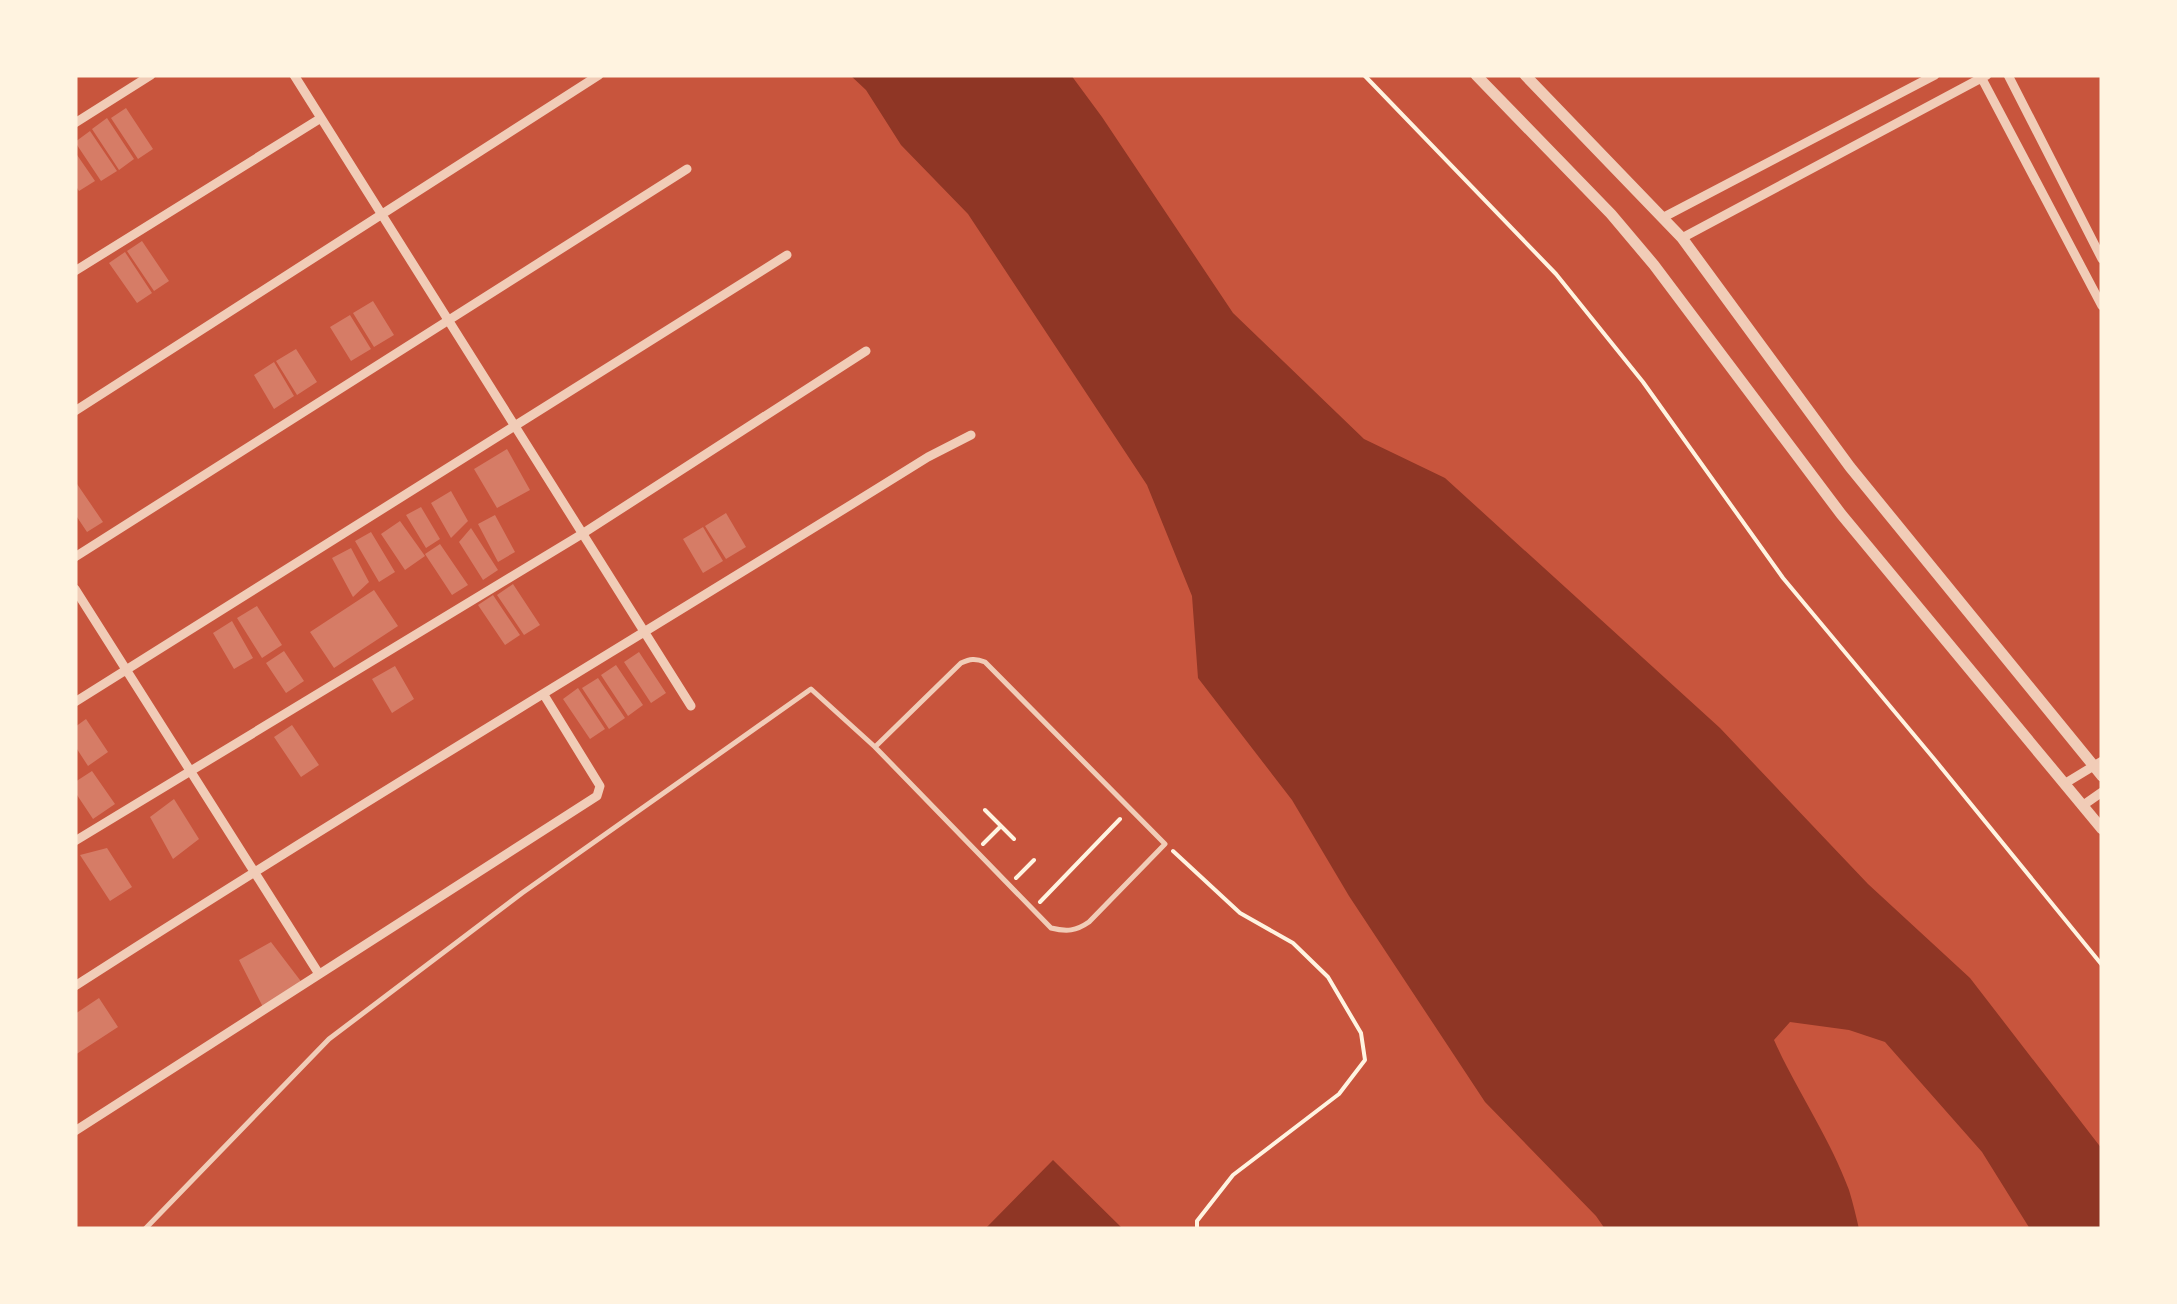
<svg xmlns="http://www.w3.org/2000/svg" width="2177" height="1304" viewBox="0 0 2177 1304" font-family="'Golos Text',sans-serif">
<rect width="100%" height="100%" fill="#c8553d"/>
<path fill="#8f3625" d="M 850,75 L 1071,75 L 1102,117 L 1233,313 L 1364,439 L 1445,478 L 1720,728 L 1868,884 L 1970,978 L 2102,1149 L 2102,1229 L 2030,1229 L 1982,1152 L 1885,1042 L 1849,1030 L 1790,1022 L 1774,1040 C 1797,1091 1830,1138 1849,1190 C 1853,1203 1856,1216 1859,1229 L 1605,1229 L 1596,1216 L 1485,1102 L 1349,896 L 1292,800 L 1198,678 L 1192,596 L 1147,485 L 968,214 L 901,145 L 866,90 Z
M 1053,1160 L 1123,1229 L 985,1229 Z"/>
<path fill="#d67c66" d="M 126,108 L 153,149 L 138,159 L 111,118 Z
M 107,118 L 134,159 L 119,170 L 92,129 Z
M 90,131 L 117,171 L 101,181 L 75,142 Z
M 75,152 L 95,181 L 79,191 L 75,185 Z
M 142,241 L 169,281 L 154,291 L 127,251 Z
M 125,252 L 152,293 L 137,303 L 109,263 Z
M 373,301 L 394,335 L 374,347 L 353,313 Z
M 350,315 L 371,349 L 351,361 L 330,327 Z
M 296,349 L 317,382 L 297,395 L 276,361 Z
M 274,362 L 294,396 L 274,409 L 254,375 Z
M 507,449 L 530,490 L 497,508 L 474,469 Z
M 75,481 L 103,522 L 87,532 L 75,514 Z
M 451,491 L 468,521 L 451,538 L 431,503 Z
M 421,507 L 440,539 L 426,548 L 406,515 Z
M 726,513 L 746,547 L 726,559 L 705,526 Z
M 495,515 L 515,552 L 498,562 L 478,524 Z
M 400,521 L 425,556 L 405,570 L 381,534 Z
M 703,527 L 723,561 L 703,573 L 683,539 Z
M 471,528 L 498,570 L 483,580 L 459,542 Z
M 371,532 L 395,572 L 379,582 L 355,541 Z
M 440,544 L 468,585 L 452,595 L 425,554 Z
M 351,548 L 369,582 L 353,597 L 332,558 Z
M 513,584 L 540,625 L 524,635 L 497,595 Z
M 374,590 L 398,626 L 334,668 L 310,632 Z
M 493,595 L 520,635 L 505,645 L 478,605 Z
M 257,606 L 282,645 L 262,658 L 237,618 Z
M 232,621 L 253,658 L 234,669 L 213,633 Z
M 284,651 L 304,681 L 286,693 L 266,663 Z
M 639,652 L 666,693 L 651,703 L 624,662 Z
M 616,665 L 643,705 L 628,716 L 601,675 Z
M 395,666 L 414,699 L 392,713 L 372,679 Z
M 598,678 L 625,718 L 609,729 L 582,688 Z
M 578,688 L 605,729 L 590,739 L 563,699 Z
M 86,719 L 108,752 L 88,766 L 75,746 L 75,727 Z
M 292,725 L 319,765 L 301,777 L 274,737 Z
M 92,771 L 115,804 L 93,819 L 75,792 L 75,782 Z
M 174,799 L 199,839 L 173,859 L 150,817 Z
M 107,848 L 132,887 L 110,901 L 80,855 Z
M 271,942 L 303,984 L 264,1009 L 239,960 Z
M 99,998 L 118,1027 L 75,1055 L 75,1014 Z"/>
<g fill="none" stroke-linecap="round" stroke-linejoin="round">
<path stroke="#fff3e0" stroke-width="4" d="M 1364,75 L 1556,274 L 1643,382 L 1783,578 L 1935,760 L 2102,965
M 985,810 L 1014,839
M 983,844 L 1001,826
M 1173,851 L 1240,913 L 1293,943 L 1328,977 L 1361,1033 L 1365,1060 L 1339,1094 L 1233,1175 L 1197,1221 L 1197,1229
M 1016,878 L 1034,860
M 1040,902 L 1120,819"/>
<path stroke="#f1ccb7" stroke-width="5" d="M 145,1229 L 329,1039 L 522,893 L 811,689 L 875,747 L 1051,928 C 1067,932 1076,931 1089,922 L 1165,844 L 985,662 C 975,658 970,659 961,663 L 875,747"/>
<path stroke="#f1ccb7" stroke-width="9" d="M 294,75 L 691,706
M 1980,75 L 2102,306
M 2008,75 L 2102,259
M 75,123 L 151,75
M 1664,217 L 1935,75
M 1682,238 L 1987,75
M 75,271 L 321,118
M 75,411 L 599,75
M 75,557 L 687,169
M 75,589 L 319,974
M 75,702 L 787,255
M 2064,784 L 2102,761
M 2082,806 L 2102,792
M 75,841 L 582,534 L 866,351
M 75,986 C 356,805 644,634 928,457 L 971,435
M 75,1131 L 597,796 L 600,786 L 544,695"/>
<path stroke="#f1ccb7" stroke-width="11" d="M 1476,75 L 1611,214 L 1654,265 L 1841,514 L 2102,829
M 1525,75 L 1682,238 L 1850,467 L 2102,776"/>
</g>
<rect width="2177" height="1304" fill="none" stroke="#fff3e0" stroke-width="155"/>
</svg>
